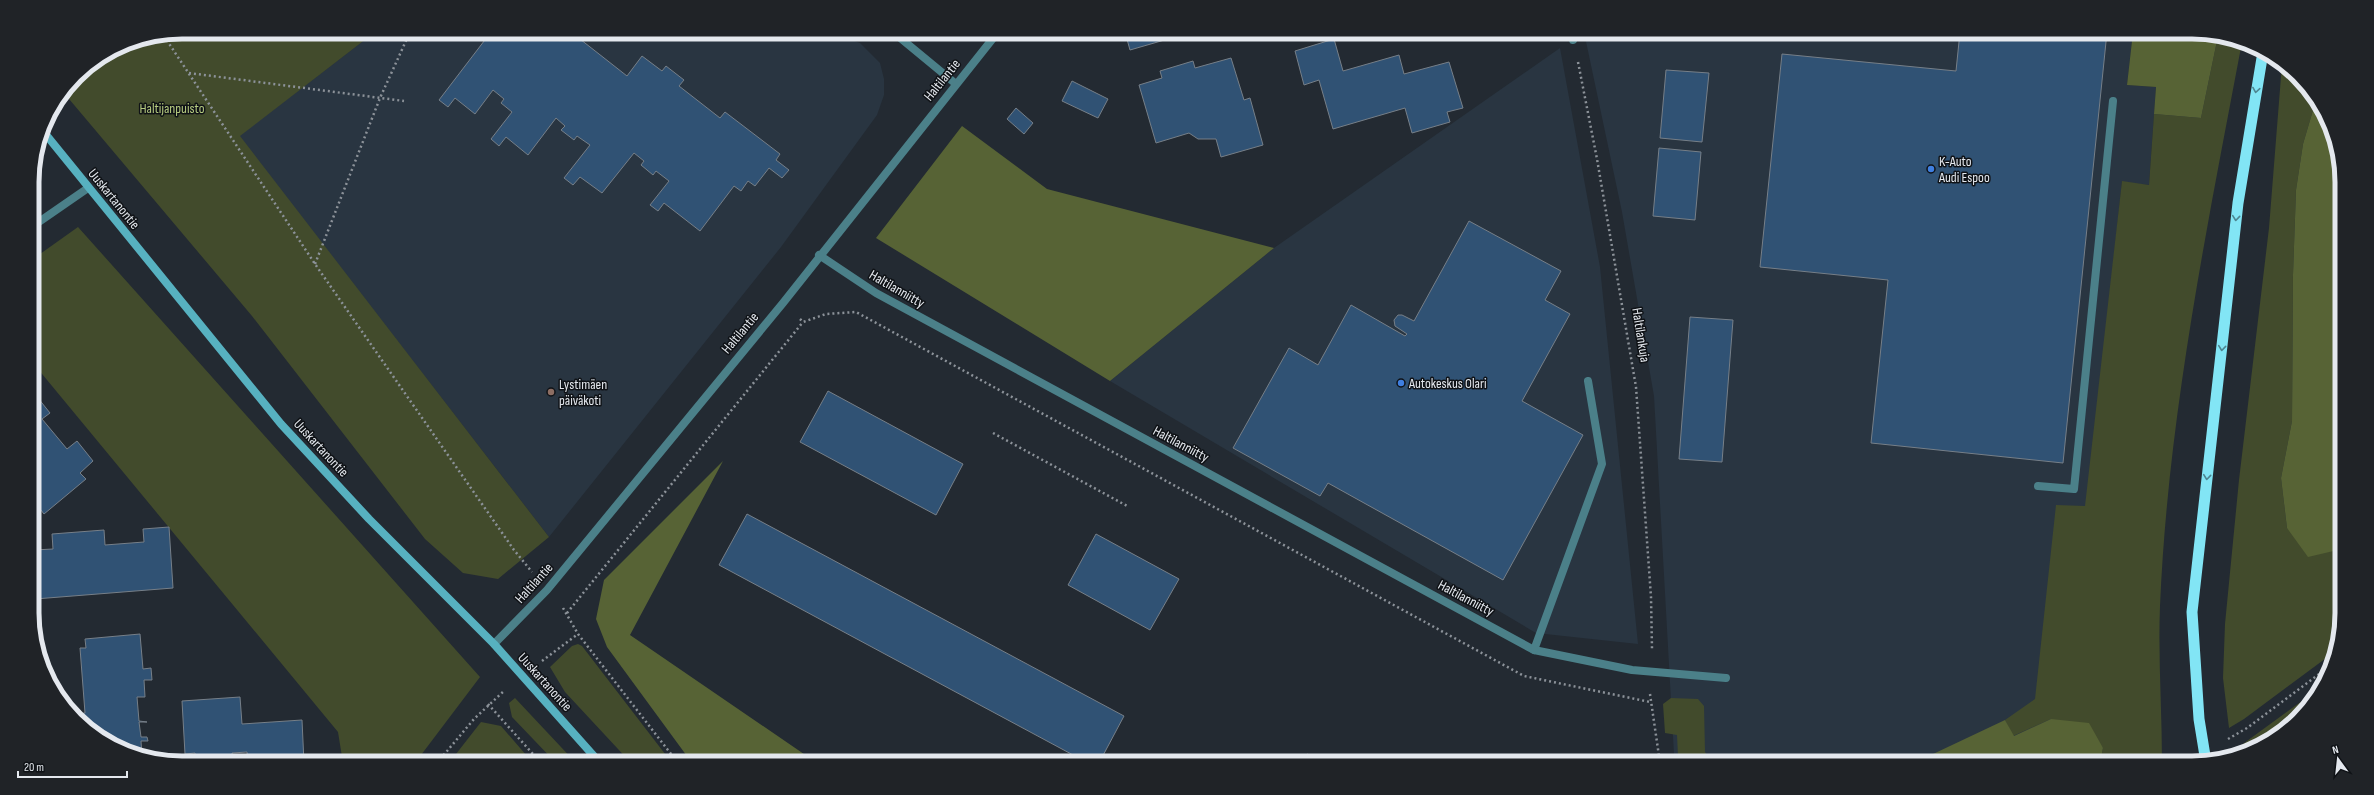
<svg xmlns="http://www.w3.org/2000/svg" width="2374" height="795" viewBox="0 0 2374 795" font-family="'Sofia Sans Condensed',sans-serif">
<rect width="100%" height="100%" fill="#232a32"/>
<path fill="#293541" d="M 375,32 L 830,32 L 860,43 L 880,63 L 884,79 L 884,95 L 877,115 L 781,247 L 549,537 L 239,136 Z
M 1584,32 L 2133,32 L 2127,85 L 2156,87 L 2149,185 L 2122,182 L 2063,725 L 1988,763 L 1679,763 L 1674,754 L 1654,396 L 1622,212 Z
M 1560,48 L 1600,267 L 1638,644 L 1536,633 L 1110,381 L 1274,248 Z"/>
<path fill="#424b2c" d="M 182,32 L 375,32 L 240,136 L 549,537 L 498,579 L 463,573 L 425,539 L 252,316 L 64,93 L 76,76 L 125,43 Z
M 2218,36 L 2231,37 L 2242,42 C 2207,228 2168,416 2160,606 C 2158,658 2162,710 2162,763 L 2100,763 L 2103,748 L 2051,719 L 2013,736 L 2005,720 L 2035,699 L 2056,505 L 2085,506 L 2122,181 L 2149,185 L 2154,114 L 2201,118 Z
M 2282,64 L 2305,83 L 2316,100 L 2303,144 L 2296,190 L 2293,275 L 2292,421 L 2281,478 L 2287,528 L 2338,551 L 2342,549 L 2342,613 L 2337,650 L 2244,719 L 2229,728 L 2223,678 L 2225,624 L 2239,480 L 2269,228 Z
M 78,227 L 480,677 L 415,763 L 343,763 L 338,732 L 33,363 L 33,259 Z
M 578,644 L 582,646 L 672,763 L 631,763 L 565,692 L 550,667 L 572,646 Z
M 2321,687 L 2317,696 L 2283,732 L 2246,752 L 2236,749 Z
M 515,698 L 576,763 L 556,763 L 512,717 L 509,703 Z
M 1671,698 L 1698,699 L 1704,706 L 1705,752 L 1712,763 L 1682,763 L 1678,756 L 1677,735 L 1665,733 L 1663,704 Z
M 481,722 L 501,726 L 533,763 L 449,763 Z"/>
<path fill="#576335" d="M 2133,32 L 2192,32 L 2218,36 L 2201,118 L 2154,114 L 2156,87 L 2127,85 Z
M 2316,100 L 2327,116 L 2339,153 L 2342,549 L 2308,557 L 2287,528 L 2281,478 L 2292,421 L 2293,275 L 2296,190 L 2303,144 Z
M 962,126 L 1047,189 L 1274,248 L 1110,381 L 876,238 Z
M 723,461 L 630,635 L 817,763 L 692,763 L 607,647 L 596,619 L 604,580 Z
M 2051,719 L 2089,723 L 2103,748 L 2100,763 L 1914,763 L 2005,720 L 2014,736 Z"/>
<path fill="#305274" stroke="#767f88" d="M 491,32 L 549,32 L 560,41 L 567,32 L 571,32 L 627,76 L 642,56 L 662,71 L 666,66 L 684,80 L 679,86 L 720,118 L 725,112 L 780,154 L 776,160 L 789,170 L 782,178 L 769,168 L 755,186 L 748,181 L 741,191 L 734,186 L 700,231 L 664,203 L 658,211 L 650,205 L 669,181 L 656,171 L 653,175 L 641,165 L 644,161 L 634,153 L 602,193 L 580,177 L 573,185 L 564,178 L 590,145 L 577,136 L 574,140 L 561,130 L 565,126 L 556,118 L 528,155 L 506,137 L 499,146 L 491,139 L 512,112 L 501,103 L 504,99 L 493,90 L 475,114 L 455,98 L 448,107 L 439,100 Z
M 1125,32 L 1192,32 L 1130,50 Z
M 1960,32 L 2107,32 L 2063,463 L 1871,443 L 1888,280 L 1760,267 L 1782,54 L 1956,71 Z
M 1334,39 L 1343,71 L 1399,55 L 1404,74 L 1449,62 L 1463,108 L 1447,112 L 1450,122 L 1412,133 L 1405,108 L 1333,129 L 1319,80 L 1304,85 L 1295,51 Z
M 1231,58 L 1244,100 L 1250,98 L 1263,145 L 1221,157 L 1216,139 L 1198,139 L 1189,133 L 1156,143 L 1139,85 L 1162,78 L 1160,71 L 1193,61 L 1195,68 Z
M 1666,70 L 1709,73 L 1702,142 L 1660,138 Z
M 1072,81 L 1108,99 L 1098,118 L 1062,101 Z
M 1016,108 L 1033,123 L 1024,134 L 1007,119 Z
M 1659,148 L 1701,152 L 1695,220 L 1653,216 Z
M 1469,221 L 1561,271 L 1545,300 L 1570,314 L 1522,401 L 1583,435 L 1503,580 L 1328,483 L 1320,496 L 1233,448 L 1289,348 L 1318,365 L 1351,305 L 1405,336 L 1407,334 L 1395,326 L 1394,320 L 1398,315 L 1402,315 L 1414,321 Z
M 1690,317 L 1733,320 L 1722,462 L 1679,459 Z
M 828,391 L 963,464 L 936,515 L 800,442 Z
M 34,393 L 50,413 L 42,419 L 67,449 L 77,441 L 93,461 L 80,473 L 86,479 L 44,514 L 34,501 Z
M 747,514 L 1124,716 L 1099,763 L 1088,763 L 719,565 Z
M 169,527 L 173,588 L 35,599 L 34,550 L 53,549 L 52,534 L 104,530 L 105,545 L 144,542 L 143,529 Z
M 1096,534 L 1179,579 L 1150,630 L 1068,585 Z
M 140,634 L 143,669 L 151,668 L 152,680 L 144,680 L 145,697 L 137,697 L 139,721 L 147,722 L 139,722 L 141,737 L 147,737 L 148,741 L 141,741 L 142,756 L 153,756 L 154,759 L 143,758 L 107,743 L 76,717 L 76,714 L 85,713 L 80,648 L 86,648 L 85,639 Z
M 240,697 L 242,724 L 302,720 L 304,763 L 248,763 L 247,752 L 232,753 L 233,760 L 196,762 L 195,753 L 185,754 L 182,701 Z
M 1307,754 L 1324,763 L 1302,763 Z"/>
<g fill="none" stroke-linecap="round" stroke-linejoin="round">
<path stroke="#8c9299" stroke-width="2.5" stroke-dasharray="2 3" stroke-linecap="butt" d="M 164,36 L 315,264 L 514,550 L 532,572
M 1578,62 L 1597,159 L 1636,387 L 1651,597 L 1652,649
M 189,73 L 404,101
M 315,264 L 380,98 L 410,32
M 800,319 L 803,322 L 826,314 L 856,312 L 1524,676 L 1650,702
M 993,433 L 1129,507
M 563,608 L 578,634 L 678,763
M 567,613 L 803,322
M 542,661 L 578,634
M 1650,694 L 1660,763
M 488,704 L 541,763
M 2228,739 L 2247,728 L 2330,666
M 437,763 L 474,719 L 505,690"/>
<path stroke="#4b8089" stroke-width="8" d="M 1588,381 L 1602,464 L 1534,650 L 1632,670 L 1726,678
M 2038,486 L 2074,489 L 2113,101"/>
<path stroke="#4b8089" stroke-width="8" d="M 893,32 L 956,84
M 1572,32 L 1573,40
M 33,226 L 88,188
M 819,255 L 876,293 L 1534,650
M 494,644 L 547,590 L 783,303 L 998,32"/>
<path stroke="#57b1c0" stroke-width="8" d="M 43,131 L 281,424 L 369,519 L 494,644 L 600,763"/>
<path stroke="#82e5f5" stroke-width="11" d="M 2206,762 L 2199,719 L 2192,612 L 2238,203 L 2263,52"/>
</g>
<defs><path id="oneway-chevron" d="M-2-3.5L2.5 0L-2 3.5" fill="none" stroke-width="1.6" stroke-linecap="round" stroke-linejoin="round"/></defs>
<g stroke="#4e8691">
<use href="#oneway-chevron" transform="translate(2256 90) rotate(99)"/>
<use href="#oneway-chevron" transform="translate(2236 218) rotate(96)"/>
<use href="#oneway-chevron" transform="translate(2222 348) rotate(96)"/>
<use href="#oneway-chevron" transform="translate(2207 477) rotate(96)"/>
</g>
<g fill="#3f7fe0" stroke="#0f1216" stroke-width="1.5">
<circle cx="1931" cy="169" r="4"/>
<circle cx="1401" cy="383" r="4"/>
</g>
<circle fill="#8d6e63" stroke="#0f1216" stroke-width="1.5" cx="551" cy="392" r="4"/>
<g text-anchor="middle" dominant-baseline="central" stroke-width="3" stroke-linejoin="round" paint-order="stroke">
<g font-size="14" fill="#e4e8ee" stroke="#0f1216">
<text transform="translate(942 80) rotate(-51)">Haltilantie</text>
<text transform="translate(114 199) rotate(51)">Uuskartanontie</text>
<text transform="translate(897 289) rotate(30)">Haltilanniitty</text>
<text transform="translate(740 333) rotate(-50)">Haltilantie</text>
<text transform="translate(1641 335) rotate(81)">Haltilankuja</text>
<text transform="translate(1181 444) rotate(28)">Haltilanniitty</text>
<text transform="translate(321 448) rotate(47)">Uuskartanontie</text>
<text transform="translate(534 583) rotate(-48)">Haltilantie</text>
<text transform="translate(1466 598) rotate(28)">Haltilanniitty</text>
<text transform="translate(545 682) rotate(48)">Uuskartanontie</text>
</g>
<g font-size="14" fill="#b6cb80" stroke="#0f1216">
<text x="172" y="108">Haltijanpuisto</text>
</g>
<g font-size="14" fill="#e4e8ee" stroke="#0f1216" text-anchor="start">
<text x="1939" y="161">K-Auto<tspan x="1939" dy="16">Audi Espoo</tspan></text>
<text x="1409" y="383">Autokeskus Olari</text>
<text x="559" y="384">Lystimäen<tspan x="559" dy="16">päiväkoti</tspan></text>
</g>
</g>
<path d="M0 0H2374V795H0ZM182 39H2192A143 143 0 0 1 2335 182V613A143 143 0 0 1 2192 756H182A143 143 0 0 1 39 613V182A143 143 0 0 1 182 39Z" fill="#202327" fill-rule="evenodd"/>
<path fill="none" stroke="#e4e8ee" stroke-width="5" d="M182 39H2192A143 143 0 0 1 2335 182V613A143 143 0 0 1 2192 756H182A143 143 0 0 1 39 613V182A143 143 0 0 1 182 39Z"/>
<g transform="translate(2338 759) rotate(345)" stroke="#0f1216" stroke-width="3" paint-order="stroke">
<path d="M0-3L7 15L0 10L-7 15Z" fill="#e4e8ee"/>
<text y="-6" font-size="11" font-weight="bold" text-anchor="middle" fill="#e4e8ee">N</text>
</g>
<path d="M18 771v6h109v-6" fill="none" stroke="#e4e8ee" stroke-width="2"/>
<text x="24" y="771" font-size="12" fill="#e4e8ee" stroke="#0f1216" stroke-width="3" paint-order="stroke">20 m</text>
</svg>
